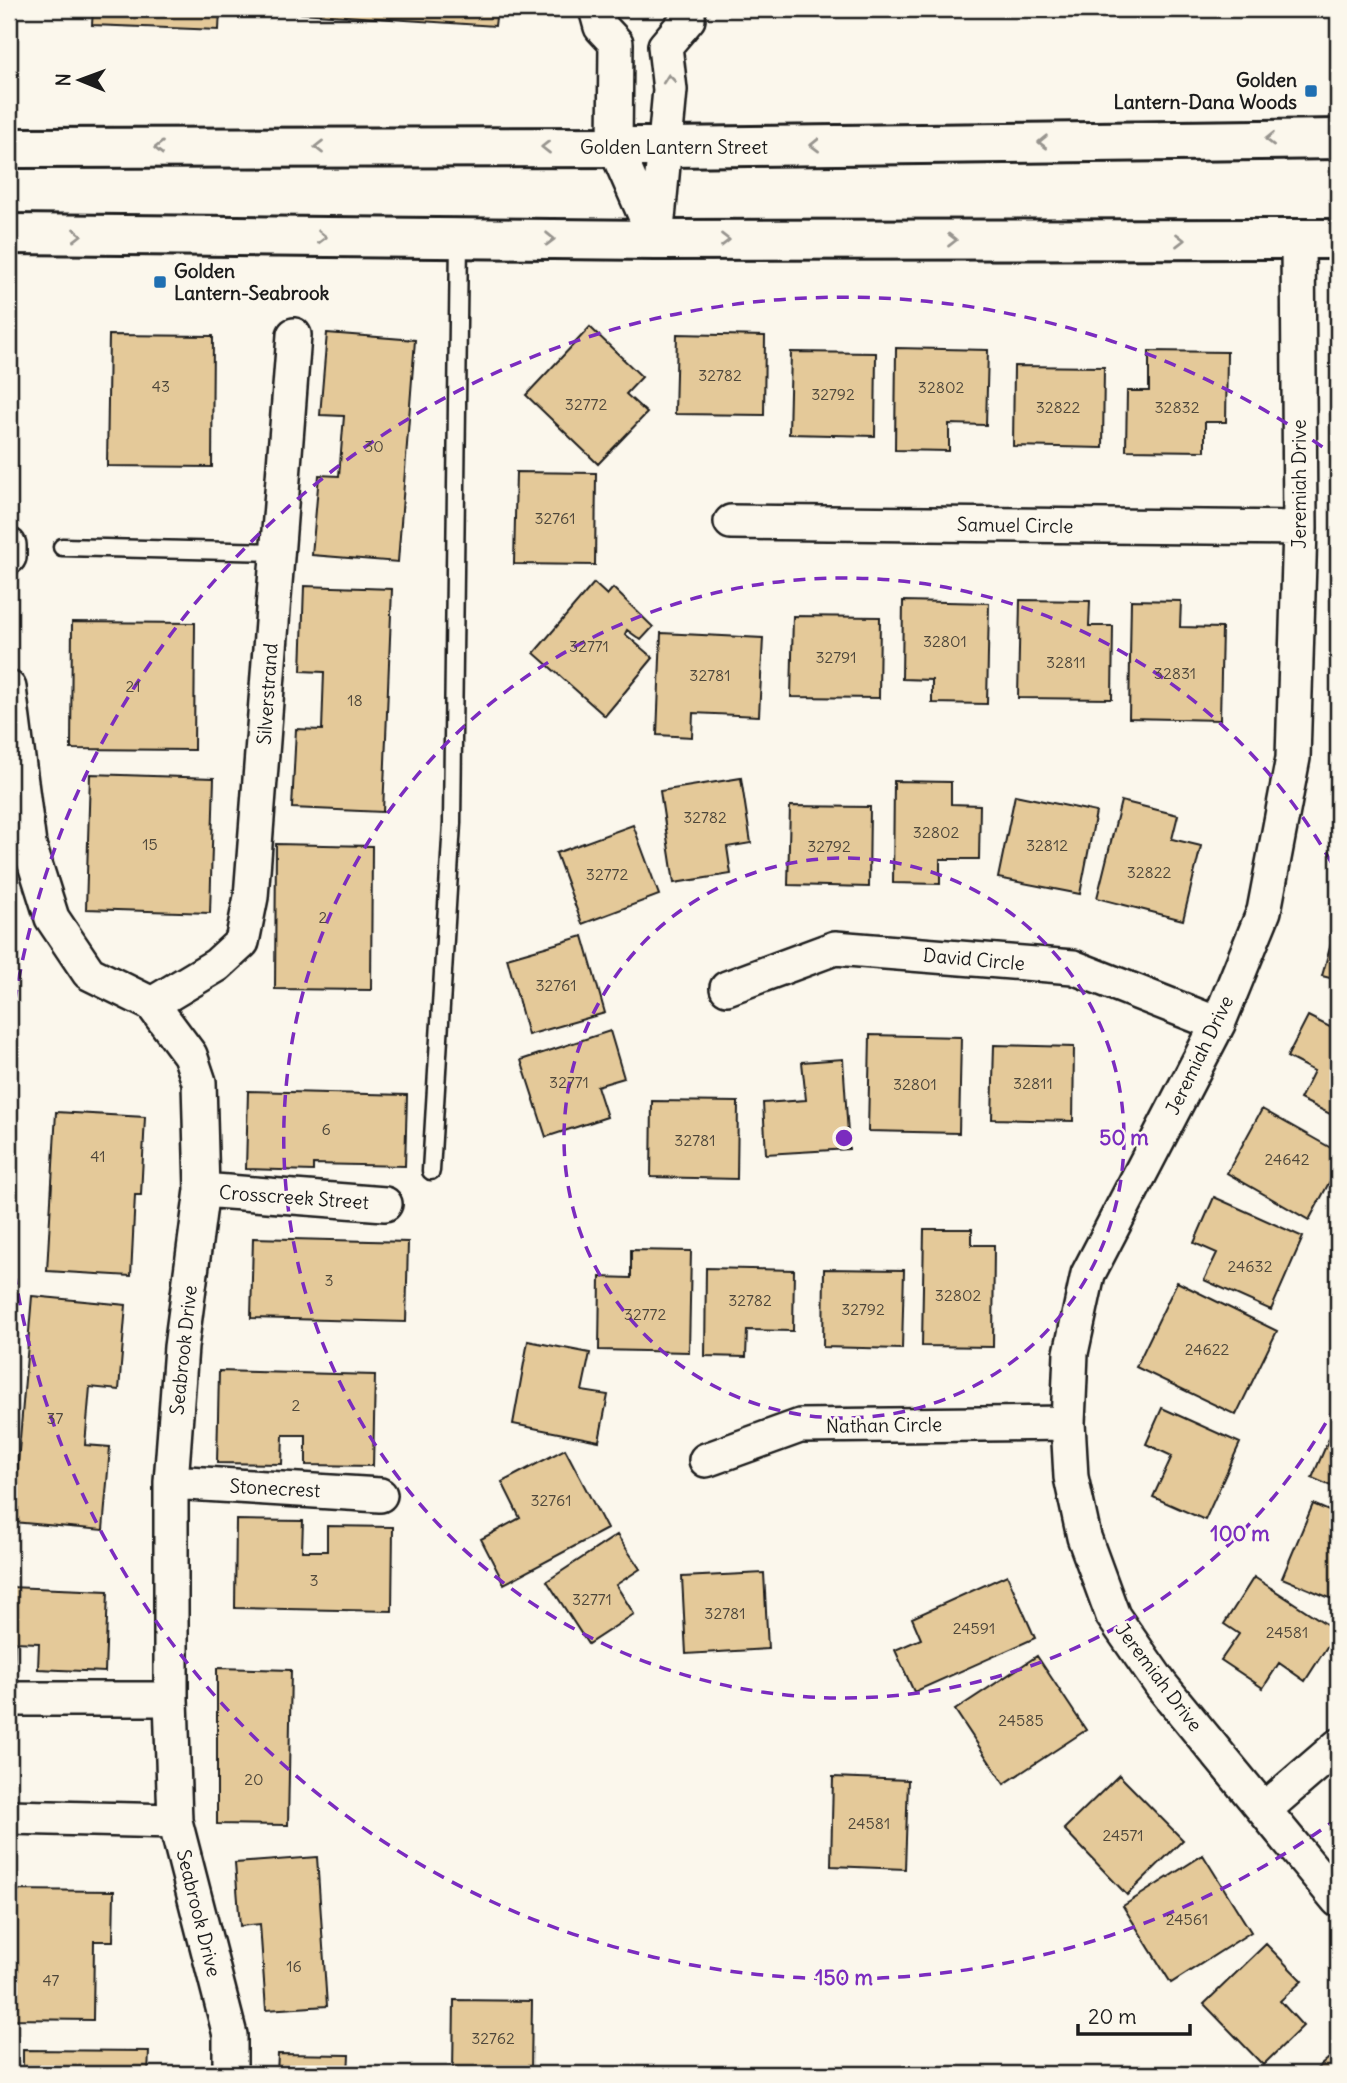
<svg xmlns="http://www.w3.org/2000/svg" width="1347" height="2083" viewBox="0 0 1347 2083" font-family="Delius,sans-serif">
<rect width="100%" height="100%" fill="#fbf7ec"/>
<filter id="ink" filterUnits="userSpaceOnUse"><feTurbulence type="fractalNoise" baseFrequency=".0143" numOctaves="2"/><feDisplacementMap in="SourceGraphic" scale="14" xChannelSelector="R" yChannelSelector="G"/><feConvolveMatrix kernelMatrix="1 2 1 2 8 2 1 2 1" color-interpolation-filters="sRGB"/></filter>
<g filter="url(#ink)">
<path fill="#e4c999" stroke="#1c1c1c" stroke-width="2" d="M 93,9 L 220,9 L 219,30 L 92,25 Z
M 301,9 L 497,9 L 495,26 L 301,13 Z
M 590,327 L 642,377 L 626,394 L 647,413 L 598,464 L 526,395 Z
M 327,333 L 415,340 L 398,562 L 312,555 L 319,475 L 339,476 L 344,416 L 320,415 Z
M 677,334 L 765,336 L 764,415 L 675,414 Z
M 109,335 L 213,336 L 212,467 L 107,466 Z
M 896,348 L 988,350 L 986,425 L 949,424 L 949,451 L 895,450 Z
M 1149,351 L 1227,352 L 1226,422 L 1205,422 L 1205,451 L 1126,450 L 1127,391 L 1149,391 Z
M 791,352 L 876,353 L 875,436 L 789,434 Z
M 1014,366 L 1104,367 L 1103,448 L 1013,446 Z
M 516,472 L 596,473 L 595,565 L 514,564 Z
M 594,583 L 607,595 L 613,588 L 653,627 L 641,640 L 627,630 L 625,634 L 653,658 L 605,716 L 534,653 Z
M 304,586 L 392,589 L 383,812 L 292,808 L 296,729 L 322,730 L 324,672 L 301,671 Z
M 1020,600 L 1090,601 L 1089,626 L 1113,626 L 1112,699 L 1018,698 Z
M 1131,600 L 1181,601 L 1180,627 L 1222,628 L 1220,720 L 1129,718 Z
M 903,601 L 989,603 L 987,704 L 932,703 L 932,680 L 902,679 Z
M 793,616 L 880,617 L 879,698 L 791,697 Z
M 72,622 L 195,623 L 194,750 L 71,749 Z
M 661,633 L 763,638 L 759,716 L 693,713 L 692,737 L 657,735 Z
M 90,774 L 214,778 L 210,913 L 86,909 Z
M 741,778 L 751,843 L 727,847 L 731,874 L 674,883 L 660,791 Z
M 894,781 L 951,782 L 951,804 L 980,805 L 979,859 L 940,859 L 940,884 L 893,883 Z
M 1015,795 L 1096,812 L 1080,894 L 998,878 Z
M 1121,801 L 1178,815 L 1172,839 L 1201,846 L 1183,920 L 1097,898 Z
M 790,806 L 870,807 L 869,887 L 788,885 Z
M 633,825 L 659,895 L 582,924 L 556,853 Z
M 276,844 L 372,846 L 371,990 L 275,989 Z
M 1336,926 L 1338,927 L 1338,980 L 1322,976 Z
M 583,936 L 605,1013 L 528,1035 L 507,958 Z
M 1308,1016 L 1338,1031 L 1338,1118 L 1300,1099 L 1314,1071 L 1287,1057 Z
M 610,1031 L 624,1078 L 597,1086 L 607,1117 L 546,1137 L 521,1060 Z
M 870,1035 L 961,1037 L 959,1133 L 868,1131 Z
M 994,1045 L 1074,1047 L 1073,1121 L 992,1119 Z
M 843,1059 L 849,1149 L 766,1154 L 763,1103 L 806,1100 L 802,1062 Z
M 248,1091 L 407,1095 L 405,1166 L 313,1164 L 313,1171 L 246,1169 Z
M 652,1101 L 738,1102 L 737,1179 L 651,1177 Z
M 1262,1109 L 1338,1152 L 1338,1166 L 1309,1220 L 1227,1173 Z
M 56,1112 L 145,1117 L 141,1195 L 135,1195 L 131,1276 L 47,1271 Z
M 1214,1197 L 1303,1237 L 1271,1310 L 1204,1280 L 1217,1253 L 1194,1243 Z
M 924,1229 L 972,1229 L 972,1245 L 994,1245 L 993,1347 L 922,1346 Z
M 253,1238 L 408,1242 L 406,1322 L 251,1318 Z
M 631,1250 L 691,1251 L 689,1352 L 599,1350 L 600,1277 L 631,1278 Z
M 706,1268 L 794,1270 L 793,1331 L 747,1330 L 746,1357 L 705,1356 Z
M 824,1269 L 904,1270 L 902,1349 L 823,1347 Z
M 1177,1282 L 1277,1331 L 1236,1415 L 1136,1367 Z
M 32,1296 L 126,1305 L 119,1390 L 90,1387 L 85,1445 L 110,1447 L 103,1530 L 13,1522 Z
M 528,1341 L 590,1353 L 582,1391 L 608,1395 L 599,1441 L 513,1424 Z
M 219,1371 L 375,1375 L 373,1466 L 306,1465 L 306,1435 L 283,1435 L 282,1464 L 217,1463 Z
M 1162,1408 L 1240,1443 L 1205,1520 L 1153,1497 L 1172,1456 L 1146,1444 Z
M 1338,1418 L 1338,1489 L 1312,1478 Z
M 565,1449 L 607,1529 L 504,1584 L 481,1539 L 520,1518 L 502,1482 Z
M 1313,1504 L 1338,1515 L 1337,1601 L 1282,1578 Z
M 236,1520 L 303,1521 L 302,1551 L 327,1551 L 327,1526 L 393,1527 L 392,1611 L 235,1608 Z
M 617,1535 L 640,1569 L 616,1585 L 634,1614 L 588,1644 L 547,1581 Z
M 764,1573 L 768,1649 L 686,1654 L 682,1577 Z
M 1007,1575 L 1035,1638 L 914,1692 L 895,1650 L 921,1639 L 912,1618 Z
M 1254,1577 L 1337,1631 L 1305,1681 L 1279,1663 L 1263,1688 L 1221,1660 L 1239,1634 L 1224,1624 Z
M 9,1587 L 108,1591 L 105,1672 L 38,1669 L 39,1643 L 15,1642 L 14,1671 L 9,1671 Z
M 1037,1656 L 1086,1730 L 1004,1784 L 955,1710 Z
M 217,1668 L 291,1670 L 288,1825 L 217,1824 Z
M 1119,1775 L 1183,1840 L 1127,1895 L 1064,1829 Z
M 833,1777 L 908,1780 L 905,1869 L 831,1866 Z
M 1203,1855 L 1251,1932 L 1171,1983 L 1123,1906 Z
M 317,1857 L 327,2006 L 266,2010 L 260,1924 L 240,1926 L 235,1863 Z
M 9,1890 L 114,1891 L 113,1941 L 94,1941 L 93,2020 L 9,2019 Z
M 1266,1944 L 1302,1981 L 1280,2001 L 1303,2026 L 1263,2065 L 1204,2004 Z
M 454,2000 L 532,2001 L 531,2074 L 453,2074 Z
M 23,2050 L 149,2051 L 148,2074 L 23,2074 Z
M 1338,2050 L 1338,2074 L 1311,2074 Z
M 278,2054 L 349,2055 L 348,2074 L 277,2074 Z"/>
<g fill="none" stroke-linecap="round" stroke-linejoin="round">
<g stroke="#1c1c1c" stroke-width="21">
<path id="service" d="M 62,547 L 277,552
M 431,1171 L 452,823 L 459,238"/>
</g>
<g stroke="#1c1c1c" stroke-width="38">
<path id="minor" d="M 596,9 L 601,27 L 616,43 L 615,147 L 656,240
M 656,240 L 670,90 L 665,46 L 688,19 L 688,9
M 1298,240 L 1300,528 L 1293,758 L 1264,911 L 1218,1024 L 1088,1274 L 1071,1353 L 1068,1423 L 1071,1477 L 1084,1537 L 1113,1616 L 1161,1685 L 1338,1900
M 731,522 L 1300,528
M 9,545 L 9,557
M 9,688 L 29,845 L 52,918 L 89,973 L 152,1004 L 190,1055 L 199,1082 L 202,1190 L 181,1347 L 171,1482 L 171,1699 L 175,1821 L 230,2035 L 230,2074
M 727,988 L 835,948 L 1073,967 L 1218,1024
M 152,1004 L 217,965 L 242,942 L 251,897 L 294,335
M 202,1190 L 385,1204
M 706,1460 L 800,1426 L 1068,1423
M 171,1482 L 380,1495
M 9,1699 L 171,1699
M 1264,1810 L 1338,1746
M 9,1817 L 175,1821"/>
</g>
<g stroke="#1c1c1c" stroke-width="44">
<path id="primary" d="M 9,148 L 667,147 L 1338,139
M 9,234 L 656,240 L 1338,239"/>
</g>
<use href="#service" stroke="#fbf7ec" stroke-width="16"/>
<use href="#minor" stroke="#fbf7ec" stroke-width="33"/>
<use href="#primary" stroke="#fbf7ec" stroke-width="38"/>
</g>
<defs><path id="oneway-chevron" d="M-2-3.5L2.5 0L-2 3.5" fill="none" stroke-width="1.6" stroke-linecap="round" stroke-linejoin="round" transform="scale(1.75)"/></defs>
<g stroke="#97948e">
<use href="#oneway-chevron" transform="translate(669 79) rotate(-96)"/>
<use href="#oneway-chevron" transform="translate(1270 139) rotate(179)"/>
<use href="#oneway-chevron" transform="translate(1043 142) rotate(179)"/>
<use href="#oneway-chevron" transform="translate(815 145) rotate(179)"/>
<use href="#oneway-chevron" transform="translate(319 147) rotate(180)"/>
<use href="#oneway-chevron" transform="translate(546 147) rotate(180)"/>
<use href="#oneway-chevron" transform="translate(159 148) rotate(180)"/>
<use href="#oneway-chevron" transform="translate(77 235)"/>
<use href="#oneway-chevron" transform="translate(322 237) rotate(1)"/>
<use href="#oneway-chevron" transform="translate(550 239) rotate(1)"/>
<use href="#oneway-chevron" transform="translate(725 240)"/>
<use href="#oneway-chevron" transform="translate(952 240)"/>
<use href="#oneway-chevron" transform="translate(1180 240)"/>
</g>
</g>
<g fill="none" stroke="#7b2cbf" stroke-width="3.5" stroke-dasharray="12 9">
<circle cx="844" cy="1138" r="280"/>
<path d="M1336 1405A560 560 0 1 1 1336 871"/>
<path d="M1338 1818A840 840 0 0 1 9 1233M9 1043A840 840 0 0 1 1338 458"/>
</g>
<g fill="#1f6fb2" stroke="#fbf7ec" stroke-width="2.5">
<rect x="1304" y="84" width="14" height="14" rx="3.5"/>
<rect x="153" y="275" width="14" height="14" rx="3.5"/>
</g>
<g text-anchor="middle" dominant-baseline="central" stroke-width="5" stroke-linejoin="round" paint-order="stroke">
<g font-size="16" fill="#4e473b">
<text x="720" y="375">32782</text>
<text x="161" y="386">43</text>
<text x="941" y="387">32802</text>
<text x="833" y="394">32792</text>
<text x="586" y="404">32772</text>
<text x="1058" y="407">32822</text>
<text x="1177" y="407">32832</text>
<text x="374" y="446">30</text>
<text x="555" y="518">32761</text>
<text x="945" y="641">32801</text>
<text x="589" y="646">32771</text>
<text x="836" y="657">32791</text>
<text x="1066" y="662">32811</text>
<text x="1175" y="673">32831</text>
<text x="710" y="675">32781</text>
<text x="133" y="686">21</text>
<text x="355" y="700">18</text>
<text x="705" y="817">32782</text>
<text x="936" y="832">32802</text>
<text x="150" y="844">15</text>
<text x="1047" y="845">32812</text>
<text x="829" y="846">32792</text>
<text x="1149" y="872">32822</text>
<text x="607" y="874">32772</text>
<text x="323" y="917">2</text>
<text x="556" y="985">32761</text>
<text x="569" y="1082">32771</text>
<text x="1033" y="1083">32811</text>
<text x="915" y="1084">32801</text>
<text x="326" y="1129">6</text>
<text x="695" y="1140">32781</text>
<text x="98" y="1156">41</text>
<text x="1287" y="1159">24642</text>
<text x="1250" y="1266">24632</text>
<text x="329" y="1280">3</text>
<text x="958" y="1295">32802</text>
<text x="750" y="1300">32782</text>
<text x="863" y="1309">32792</text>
<text x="645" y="1314">32772</text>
<text x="1207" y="1349">24622</text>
<text x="296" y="1405">2</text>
<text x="55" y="1418">37</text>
<text x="551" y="1500">32761</text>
<text x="314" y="1580">3</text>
<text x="592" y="1599">32771</text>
<text x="725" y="1613">32781</text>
<text x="974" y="1628">24591</text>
<text x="1287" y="1632">24581</text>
<text x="1021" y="1720">24585</text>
<text x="254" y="1779">20</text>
<text x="869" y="1823">24581</text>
<text x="1123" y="1835">24571</text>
<text x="1187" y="1919">24561</text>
<text x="294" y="1966">16</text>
<text x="51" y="1980">47</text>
<text x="493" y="2038">32762</text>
</g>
<g font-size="19" font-weight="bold" fill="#1c1c1c" stroke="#fbf7ec" text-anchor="end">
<text x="1297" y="80">Golden<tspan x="1297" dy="22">Lantern-Dana Woods</tspan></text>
<text x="174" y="271" text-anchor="start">Golden<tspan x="174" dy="22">Lantern-Seabrook</tspan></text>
</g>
<g font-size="19" fill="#1c1c1c" stroke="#fbf7ec">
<text x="674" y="147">Golden Lantern Street</text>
<text transform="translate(1299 484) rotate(-90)">Jeremiah Drive</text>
<text transform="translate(1015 525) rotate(1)">Samuel Circle</text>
<text transform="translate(267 694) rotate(-86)">Silverstrand</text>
<text transform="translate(974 959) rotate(5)">David Circle</text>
<text transform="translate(1199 1055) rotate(-64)">Jeremiah Drive</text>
<text transform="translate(294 1197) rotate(4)">Crosscreek Street</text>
<text transform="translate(183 1350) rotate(-84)">Seabrook Drive</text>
<text transform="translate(884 1425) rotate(-1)">Nathan Circle</text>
<text transform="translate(275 1488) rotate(3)">Stonecrest</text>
<text transform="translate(1159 1677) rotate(53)">Jeremiah Drive</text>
<text transform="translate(199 1913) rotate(76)">Seabrook Drive</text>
</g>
</g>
<circle cx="844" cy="1138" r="10" fill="#7b2cbf" stroke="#fbf7ec" stroke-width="3.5"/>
<g font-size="21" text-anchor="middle" font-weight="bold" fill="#7b2cbf" stroke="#fbf7ec" stroke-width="5" stroke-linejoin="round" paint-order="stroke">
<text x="1124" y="1145">50 m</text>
<text x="1240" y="1541">100 m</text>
<text x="844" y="1985">150 m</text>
</g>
<rect width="1347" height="2083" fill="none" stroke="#fbf7ec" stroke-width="35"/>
<rect x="18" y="18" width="1312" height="2048" fill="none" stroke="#1c1c1c" stroke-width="2.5" filter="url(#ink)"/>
<g transform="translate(80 80) rotate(271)" stroke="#fbf7ec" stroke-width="5" paint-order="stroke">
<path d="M0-5L12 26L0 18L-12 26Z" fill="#1c1c1c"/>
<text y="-10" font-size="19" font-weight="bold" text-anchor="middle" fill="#1c1c1c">N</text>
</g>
<path d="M1078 2024v10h112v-10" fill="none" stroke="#1c1c1c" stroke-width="3.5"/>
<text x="1088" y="2024" font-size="21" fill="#1c1c1c" stroke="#fbf7ec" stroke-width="5" paint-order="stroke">20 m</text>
</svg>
